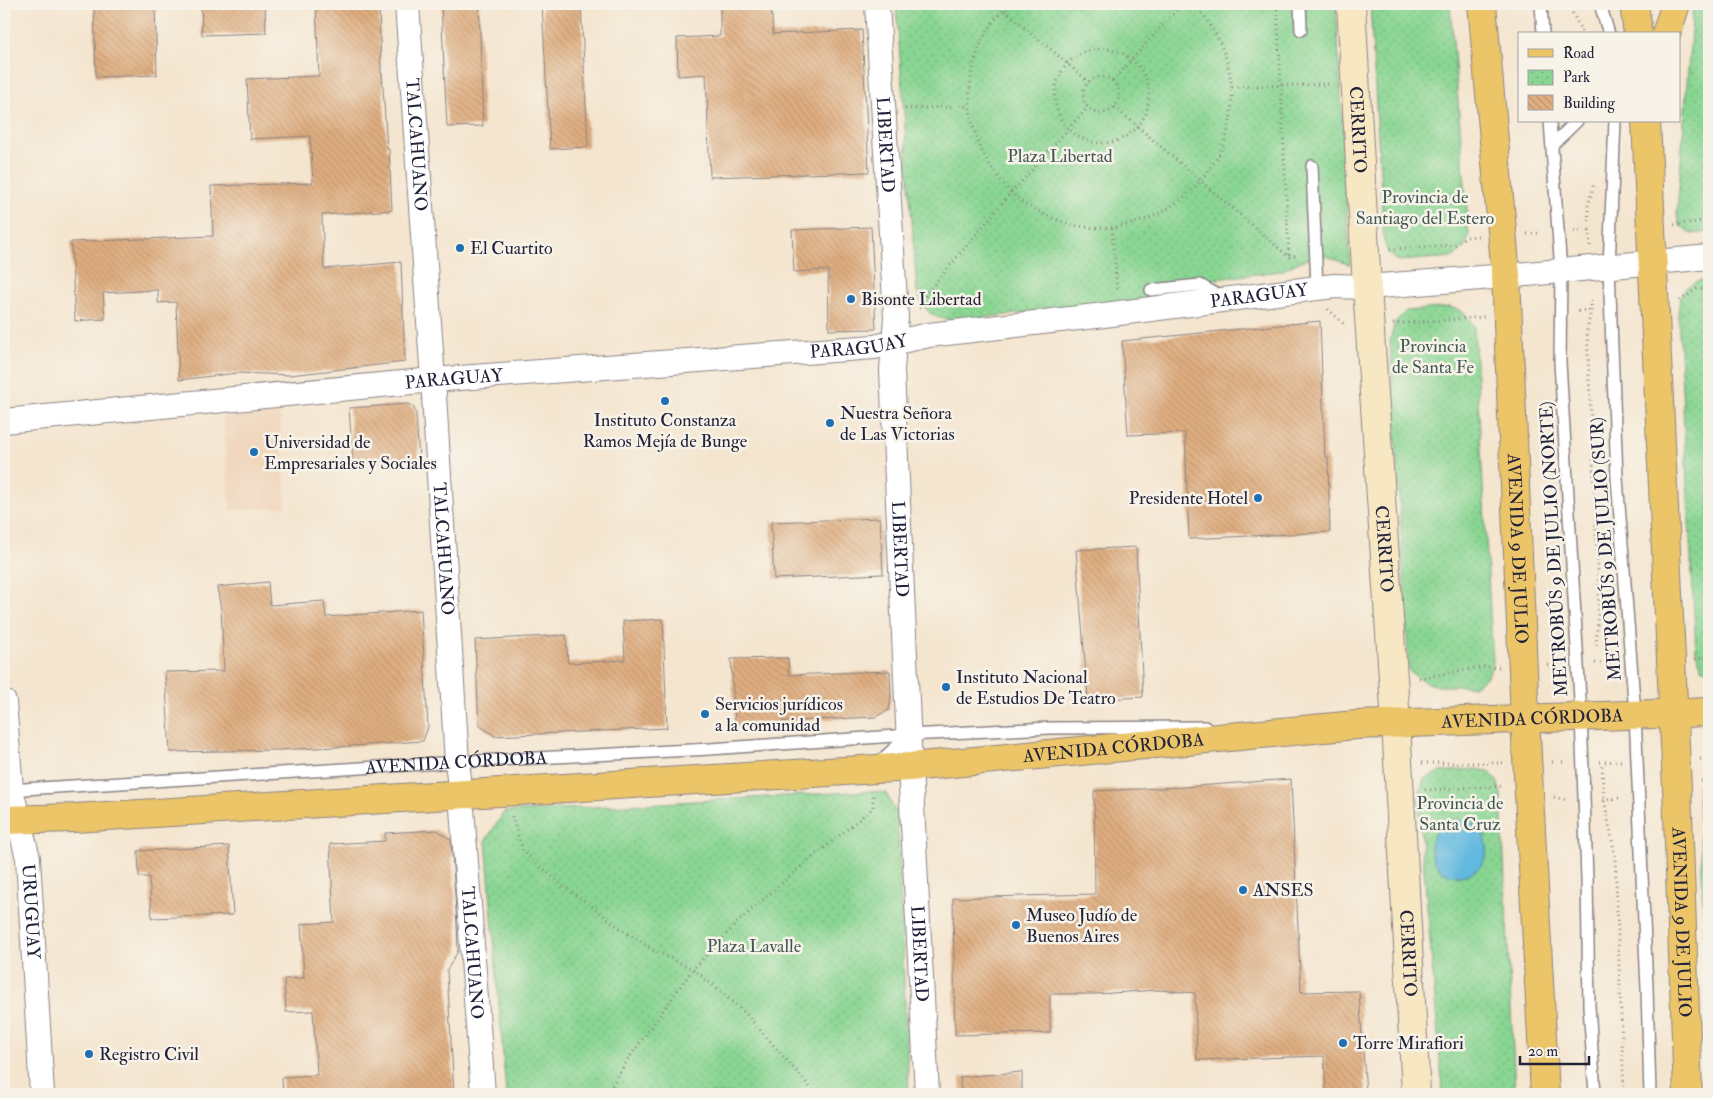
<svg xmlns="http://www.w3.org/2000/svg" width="1713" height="1098" viewBox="0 0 1713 1098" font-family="'IM FELL Double Pica',serif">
<defs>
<pattern id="park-dots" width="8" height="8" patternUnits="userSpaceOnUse" patternTransform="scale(1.25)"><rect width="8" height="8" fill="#89d592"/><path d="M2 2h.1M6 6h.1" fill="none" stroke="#76b77f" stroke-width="1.8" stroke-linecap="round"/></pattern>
<pattern id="building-back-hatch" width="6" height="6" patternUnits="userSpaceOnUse" patternTransform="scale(1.25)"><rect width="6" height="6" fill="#dfae80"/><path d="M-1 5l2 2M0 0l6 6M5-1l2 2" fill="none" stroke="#bf9570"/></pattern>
</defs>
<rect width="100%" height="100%" fill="#f7f3e8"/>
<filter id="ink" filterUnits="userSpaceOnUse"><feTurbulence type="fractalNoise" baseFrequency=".02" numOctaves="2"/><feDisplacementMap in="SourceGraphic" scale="10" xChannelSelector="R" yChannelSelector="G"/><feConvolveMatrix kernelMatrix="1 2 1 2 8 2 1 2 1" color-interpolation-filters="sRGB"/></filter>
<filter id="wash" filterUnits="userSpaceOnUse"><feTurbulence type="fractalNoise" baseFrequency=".0096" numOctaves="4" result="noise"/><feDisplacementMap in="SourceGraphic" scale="20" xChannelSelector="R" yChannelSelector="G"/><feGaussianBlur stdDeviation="1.12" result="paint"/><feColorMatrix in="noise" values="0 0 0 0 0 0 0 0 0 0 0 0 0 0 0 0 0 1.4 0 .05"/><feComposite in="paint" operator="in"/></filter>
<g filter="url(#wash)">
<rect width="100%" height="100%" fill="#f4e5cf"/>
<path fill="#f0d6bc" d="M 280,413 L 286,507 L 230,511 L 223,417 Z"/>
<path fill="url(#park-dots)" stroke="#567c66" d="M 896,4 L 1336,4 L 1350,265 L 1326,256 L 1303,260 L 1281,271 L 1148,287 L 1148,299 L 962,320 C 936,320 926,317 917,291 Z
M 1370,4 L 1450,4 L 1469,235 L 1466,245 L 1454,257 L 1398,261 L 1388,253 L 1384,241 Z
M 1693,4 L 1709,4 L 1709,232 L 1692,234 L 1679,225 L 1677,214 Z
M 1701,280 L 1709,280 L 1709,671 L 1702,668 L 1696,652 L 1678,313 C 1680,294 1681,287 1701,280 Z
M 1450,307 L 1464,312 L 1474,326 L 1493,663 L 1488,676 L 1473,686 L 1437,686 L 1423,681 L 1409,671 L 1390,340 L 1395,322 L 1406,311 Z
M 1475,769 L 1489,771 L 1497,781 L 1501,794 L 1515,1094 L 1443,1094 L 1418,799 L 1424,779 L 1439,772 Z
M 1709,769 L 1709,1041 L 1698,787 Z
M 870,791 L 886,793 L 897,815 L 909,1094 L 506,1094 L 486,840 L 504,812 Z"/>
<path fill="#62b9df" stroke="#426e8d" d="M1431 848a28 28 0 1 1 56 0a28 28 0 1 1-56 0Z"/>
<g id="blocks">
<path fill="url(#building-back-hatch)" d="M 94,4 L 155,4 L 157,75 L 96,77 Z
M 201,4 L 265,4 L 266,33 L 202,35 Z
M 316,4 L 379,4 L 381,73 L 382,73 L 387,149 L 389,149 L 392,210 L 322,215 L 324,269 L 401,262 L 405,362 L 290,375 L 237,373 L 179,380 L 176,302 L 158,303 L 158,290 L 103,293 L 105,319 L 75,321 L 71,242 L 213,236 L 211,186 L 313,183 L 310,136 L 250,139 L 247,79 L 319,76 Z
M 441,4 L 479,4 L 483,126 L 447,127 Z
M 542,4 L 581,4 L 588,147 L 550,149 Z
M 720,4 L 771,4 L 773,34 L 862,30 L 869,172 L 710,177 L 706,74 L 678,76 L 677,38 L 720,36 Z
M 871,227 L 876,329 L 829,330 L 828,270 L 794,272 L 792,230 Z
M 1320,321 L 1325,457 L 1328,457 L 1330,532 L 1189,539 L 1185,433 L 1128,435 L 1122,341 Z
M 408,404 L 414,408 L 416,415 L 419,459 L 353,463 L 349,408 Z
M 880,518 L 883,574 L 774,579 L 771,522 Z
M 1136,547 L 1143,697 L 1088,700 L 1076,550 Z
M 268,582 L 270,605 L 324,601 L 326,617 L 421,610 L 428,727 L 423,741 L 353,746 L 279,750 L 170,752 L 165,672 L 224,671 L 221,609 L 217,587 Z
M 663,619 L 667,728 L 495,736 L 479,725 L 475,640 L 566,635 L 568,663 L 625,660 L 623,621 Z
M 788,658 L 789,675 L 890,671 L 891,697 L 889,710 L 875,717 L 735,724 L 731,659 Z
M 1291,779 L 1301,992 L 1359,991 L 1366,1094 L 1326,1094 L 1324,1056 L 1197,1060 L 1195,993 L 1159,990 L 1096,994 L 1050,994 L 1050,1033 L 955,1035 L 953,898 L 1095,894 L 1094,791 L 1184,787 Z
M 437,830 L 451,840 L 457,924 L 458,951 L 447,970 L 454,1094 L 283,1094 L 282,1077 L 317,1075 L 313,1011 L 286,1012 L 284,979 L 304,978 L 301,924 L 334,922 L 330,844 L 385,841 L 385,833 Z
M 229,846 L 233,915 L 152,918 L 149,877 L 139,877 L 138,851 Z
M 1022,1072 L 1022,1094 L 961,1094 L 960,1077 Z"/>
</g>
</g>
<g filter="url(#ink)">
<use href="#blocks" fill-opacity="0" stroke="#8b8485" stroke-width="1"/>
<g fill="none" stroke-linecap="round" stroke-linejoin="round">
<g stroke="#8b8485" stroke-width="14">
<g id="lane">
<path d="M 1300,4 L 1301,30"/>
<path d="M 1541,4 L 1543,34"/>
<path d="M 1600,4 L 1609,34"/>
<path d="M 1550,121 L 1561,271 L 1560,362 L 1581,716 L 1587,878 L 1589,1006 L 1595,1094"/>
<path d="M 1615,121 L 1609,267 L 1617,478 L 1635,714 L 1647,989 L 1650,1094"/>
<path d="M 1552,145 L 1577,121"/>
<path d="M 1312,166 L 1317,288"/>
<path d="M 1151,290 L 1200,285 L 1221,297"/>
<path d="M 877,764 L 908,736"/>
<path id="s1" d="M 8,790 L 457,762 L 710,749 L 909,735 L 1050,728 L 1205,727"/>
</g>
</g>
<g stroke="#8b8485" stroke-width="26">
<g id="street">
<path id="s2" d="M 407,4 L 433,380 L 457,762 L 461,795 L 483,1094"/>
<path id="s3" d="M 877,4 L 896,317 L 892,370 L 910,767 L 927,1094"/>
<path id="s4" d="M 4,421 L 433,380 L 874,347 L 929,335 L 1096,316 L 1317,288 L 1335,286 L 1367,287 L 1506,276 L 1709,257"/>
<path id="s5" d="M 4,702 L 11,790 L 28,858 L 42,1094"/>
</g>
</g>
<g stroke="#8b8485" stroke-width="30">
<g id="secondary">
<path id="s6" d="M 1351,4 L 1367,287 L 1396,723 L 1416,1094"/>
</g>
</g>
<g stroke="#8b8485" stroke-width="30">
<g id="primary">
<path id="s7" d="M 4,820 L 74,818 L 910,767 L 1356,725 L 1709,712"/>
</g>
</g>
<g stroke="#8b8485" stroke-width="30">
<g id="highway">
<path id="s8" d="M 1482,4 L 1506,276 L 1525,718 L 1545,1094"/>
<path d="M 1634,4 L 1638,34"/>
<path d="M 1666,34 L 1676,4"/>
<path id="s9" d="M 1646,121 L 1677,788 L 1688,1094"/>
</g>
</g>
<path stroke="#8b8485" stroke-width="3" stroke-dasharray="1 4" stroke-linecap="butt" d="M 997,4 L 1089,82
M 1010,4 C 978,30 965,78 971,117 C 975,140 985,160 999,178 C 1003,183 1007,189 1011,193 C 1021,203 1034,209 1046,215 C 1105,245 1177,220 1211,166 C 1215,161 1219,156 1221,150 C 1228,135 1231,119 1232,103 C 1233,65 1219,30 1193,4
M 1277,4 L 1289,256
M 1568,4 L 1583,34
M1055 96a47 47 0 1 1 94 0a47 47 0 1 1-94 0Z
M1083 95a18 18 0 1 1 36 0a18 18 0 1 1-36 0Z
M 1112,81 L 1182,4
M 1232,87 L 1332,84
M 1115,107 L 1289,257 L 1299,255
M 905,109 L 970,106
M 1674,225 L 1709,220
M 1112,228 L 1117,289
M 1574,231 L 1591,230
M 1527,234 L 1541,233
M 1590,246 L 1588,206 L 1594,183
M 1390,249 L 1455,245 L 1465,237 L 1478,236
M 1591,300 L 1591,310 L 1587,331 L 1599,597 L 1596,648
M 1680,301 L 1697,289 L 1709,288
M 919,308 L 923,307 L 926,294 L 1011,193 L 1088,107
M 1328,309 L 1344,324
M 1578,311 L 1591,310
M 1393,324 L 1484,317
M 1695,659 L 1709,658
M 1595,663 L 1614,662
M 1548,665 L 1561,664
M 1419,678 L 1483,667 L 1499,667
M 1700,759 L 1709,758
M 1552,762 L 1566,762
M 1600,762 L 1621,761
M 1422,763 L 1504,763
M 1602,766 L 1604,799 L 1615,855 L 1624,1094
M 1701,781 L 1709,780
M 1425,790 L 1504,786
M 1554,797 L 1567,800
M 1603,799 L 1622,798
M 512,816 L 523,851 L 564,887 L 589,904 L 614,924 L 653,950 L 693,969 L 719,990 L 746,1014 L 816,1094
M 607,1094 L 626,1062 L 693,969 L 739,921 L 797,870 L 873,808 L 873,795"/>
<use href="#lane" stroke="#fff" stroke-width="11"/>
<use href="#street" stroke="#fff" stroke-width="24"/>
<use href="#secondary" stroke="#f7e8c3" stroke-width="28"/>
<use href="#primary" stroke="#ecc569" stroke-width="28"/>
<use href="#highway" stroke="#ecc569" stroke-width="28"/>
</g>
</g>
<g fill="#1f6fb2" stroke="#f7f3e8" stroke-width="2">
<circle cx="460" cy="248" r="5"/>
<circle cx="851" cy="299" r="5"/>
<circle cx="665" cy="401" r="5"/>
<circle cx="830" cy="423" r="5"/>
<circle cx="254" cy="452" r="5"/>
<circle cx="1258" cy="498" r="5"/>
<circle cx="946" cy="687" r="5"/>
<circle cx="705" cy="714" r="5"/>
<circle cx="1243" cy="890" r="5"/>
<circle cx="1016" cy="925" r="5"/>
<circle cx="1343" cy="1043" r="5"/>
<circle cx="89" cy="1054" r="5"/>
</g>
<g text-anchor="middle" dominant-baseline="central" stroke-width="5" stroke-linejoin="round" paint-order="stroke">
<g font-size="18" fill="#22223b" stroke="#f7f3e8">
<text stroke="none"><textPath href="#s6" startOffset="126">CERRITO</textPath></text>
<text stroke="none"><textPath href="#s2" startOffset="141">TALCAHUANO</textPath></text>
<text stroke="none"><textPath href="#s3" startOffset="141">LIBERTAD</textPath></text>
<text stroke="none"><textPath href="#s4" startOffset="1262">PARAGUAY</textPath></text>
<text stroke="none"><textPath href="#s4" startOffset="858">PARAGUAY</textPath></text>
<text stroke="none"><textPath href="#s4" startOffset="452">PARAGUAY</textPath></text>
<text stroke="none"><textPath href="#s2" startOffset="546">TALCAHUANO</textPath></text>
<text stroke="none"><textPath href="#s3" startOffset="546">LIBERTAD</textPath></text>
<text stroke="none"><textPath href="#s6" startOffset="546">CERRITO</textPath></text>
<text stroke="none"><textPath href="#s8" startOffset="546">AVENIDA 9 DE JULIO</textPath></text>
<text transform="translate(1554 549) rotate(-93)">METROBÚS 9 DE JULIO (NORTE)</text>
<text transform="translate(1606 549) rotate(-94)">METROBÚS 9 DE JULIO (SUR)</text>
<text stroke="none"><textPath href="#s7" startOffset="1532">AVENIDA CÓRDOBA</textPath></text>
<text stroke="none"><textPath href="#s7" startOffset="1112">AVENIDA CÓRDOBA</textPath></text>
<text stroke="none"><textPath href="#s1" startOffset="449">AVENIDA CÓRDOBA</textPath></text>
<text stroke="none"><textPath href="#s5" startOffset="212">URUGUAY</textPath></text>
<text stroke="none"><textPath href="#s9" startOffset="802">AVENIDA 9 DE JULIO</textPath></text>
<text stroke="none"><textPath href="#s2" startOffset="951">TALCAHUANO</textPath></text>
<text stroke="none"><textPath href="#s3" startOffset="951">LIBERTAD</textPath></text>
<text stroke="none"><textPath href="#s6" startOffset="951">CERRITO</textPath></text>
</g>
<g font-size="18" fill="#415855" stroke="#f7f3e8">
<text x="1060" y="156">Plaza Libertad</text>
<text x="1425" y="197">Provincia de<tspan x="1425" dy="21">Santiago del Estero</tspan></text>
<text x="1433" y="346">Provincia<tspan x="1433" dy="21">de Santa Fe</tspan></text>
<text x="1460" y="803">Provincia de<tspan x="1460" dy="21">Santa Cruz</tspan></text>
<text x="754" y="946">Plaza Lavalle</text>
</g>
<g font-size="18" fill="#22223b" stroke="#f7f3e8" text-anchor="start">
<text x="470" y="248">El Cuartito</text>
<text x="861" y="299">Bisonte Libertad</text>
<text x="840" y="413">Nuestra Señora<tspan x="840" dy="21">de Las Victorias</tspan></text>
<text x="665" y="420" text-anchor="middle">Instituto Constanza<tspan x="665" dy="21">Ramos Mejía de Bunge</tspan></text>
<text x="264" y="442">Universidad de<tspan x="264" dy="21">Empresariales y Sociales</tspan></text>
<text x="1248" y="498" text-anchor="end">Presidente Hotel</text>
<text x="956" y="677">Instituto Nacional<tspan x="956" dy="21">de Estudios De Teatro</tspan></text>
<text x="715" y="704">Servicios jurídicos<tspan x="715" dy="21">a la comunidad</tspan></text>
<text x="1253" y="890">ANSES</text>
<text x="1026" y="915">Museo Judío de<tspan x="1026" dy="21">Buenos Aires</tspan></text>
<text x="1353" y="1043">Torre Mirafiori</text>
<text x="99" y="1054">Registro Civil</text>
</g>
</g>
<rect width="1713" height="1098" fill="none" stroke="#f7f3e8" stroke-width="20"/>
<rect x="1518" y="32" width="162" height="90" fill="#f7f3e8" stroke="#a29fa3"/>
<rect x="1528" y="49" width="25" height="8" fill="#ecc569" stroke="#a29fa3"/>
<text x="1563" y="58" font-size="15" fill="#22223b">Road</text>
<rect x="1528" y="70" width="25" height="15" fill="url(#park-dots)" stroke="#a29fa3"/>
<text x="1563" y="82" font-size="15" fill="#22223b">Park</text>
<rect x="1528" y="95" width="25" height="15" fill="url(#building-back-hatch)" stroke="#a29fa3"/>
<text x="1563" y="108" font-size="15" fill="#22223b">Building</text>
<path d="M1520 1056v8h69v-8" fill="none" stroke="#22223b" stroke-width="2.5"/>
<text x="1528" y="1056" font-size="15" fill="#22223b" stroke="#f7f3e8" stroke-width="4" paint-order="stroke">20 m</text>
</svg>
